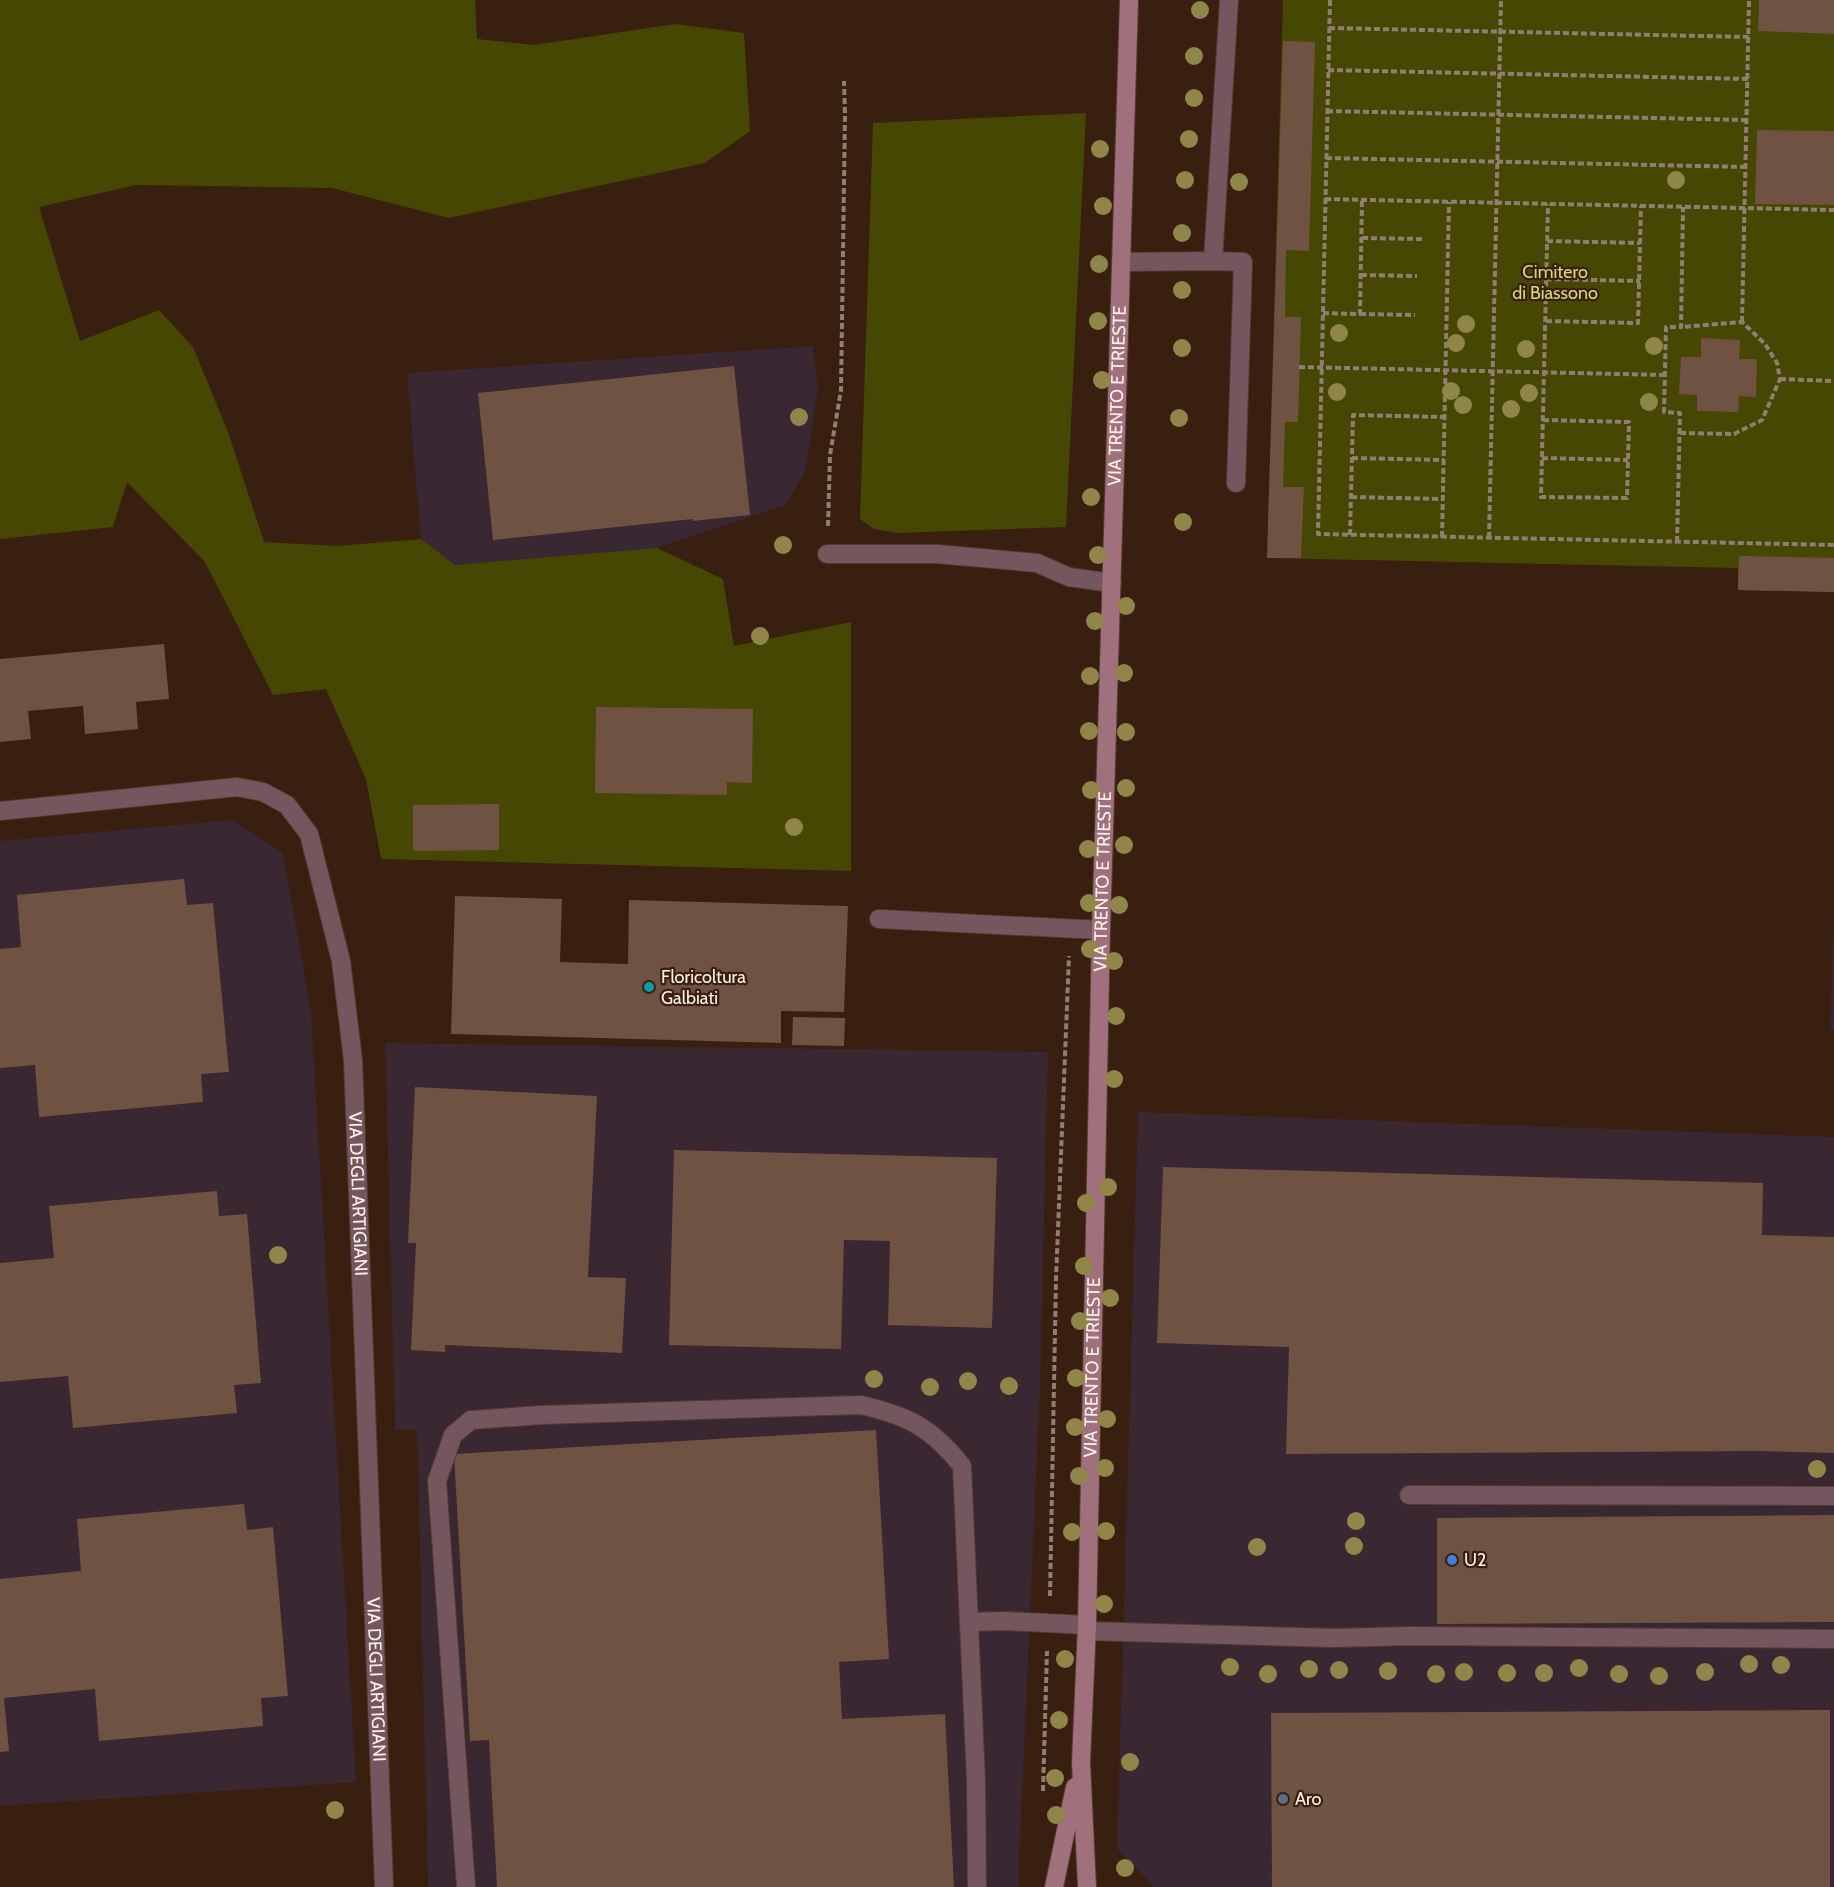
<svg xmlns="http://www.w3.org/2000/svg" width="1834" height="1887" viewBox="0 0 1834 1887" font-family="Cabin,sans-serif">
<rect width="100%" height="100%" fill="#381f10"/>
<path fill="#392831" d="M 813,346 L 818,387 L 806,469 L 786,505 L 657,548 L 455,565 L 421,539 L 407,373 Z
M 232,820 L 283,853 L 311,1011 L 356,1782 L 0,1806 L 0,841 Z
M 1834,918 L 1834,1030 L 1830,1030 Z
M 385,1043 L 1048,1052 L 1040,1389 L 1018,1887 L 428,1887 L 417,1430 L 395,1430 Z
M 1138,1112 L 1834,1137 L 1834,1887 L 1154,1887 L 1117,1848 Z"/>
<path fill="#464703" d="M 0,0 L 475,0 L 477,39 L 534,45 L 675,24 L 744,33 L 750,131 L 705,163 L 449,218 L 332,188 L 136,185 L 39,207 L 80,341 L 159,310 L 193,347 L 228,432 L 264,542 L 337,546 L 421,539 L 455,565 L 657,548 L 723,579 L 734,646 L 851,622 L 851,871 L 381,859 L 366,779 L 326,689 L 273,695 L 205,562 L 127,482 L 113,527 L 0,539 Z
M 1283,0 L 1834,0 L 1834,592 L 1738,590 L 1738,568 L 1267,558 Z
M 1086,113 L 1066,527 L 897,533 L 874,529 L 860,519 L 873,123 Z"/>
<path fill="#6f5241" d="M 1759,0 L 1834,0 L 1834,34 L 1758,31 Z
M 1283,41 L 1315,42 L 1309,251 L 1286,250 L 1285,317 L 1301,317 L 1298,422 L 1285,422 L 1283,487 L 1304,487 L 1301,558 L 1267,558 Z
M 1757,130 L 1834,131 L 1834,205 L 1755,204 Z
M 1701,338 L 1740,340 L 1739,359 L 1757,359 L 1756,397 L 1739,396 L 1738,412 L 1697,411 L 1697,395 L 1679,394 L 1681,357 L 1701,357 Z
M 734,366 L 750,515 L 693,521 L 693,519 L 493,540 L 478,393 Z
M 1739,556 L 1834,558 L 1834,592 L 1738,590 Z
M 164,644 L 169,699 L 136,702 L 138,729 L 85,734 L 83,706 L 28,711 L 31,739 L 0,742 L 0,659 Z
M 596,707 L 753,709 L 752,783 L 727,782 L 727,795 L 595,793 Z
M 499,804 L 499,850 L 413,851 L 413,805 Z
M 184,879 L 187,905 L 213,903 L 229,1072 L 201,1074 L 203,1102 L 39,1117 L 35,1065 L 0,1068 L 0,949 L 21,947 L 17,895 Z
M 455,896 L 562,899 L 560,962 L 628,964 L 629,900 L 848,906 L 844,1012 L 781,1011 L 781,1043 L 451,1034 Z
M 793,1017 L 845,1018 L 844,1046 L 792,1045 Z
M 415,1087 L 597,1096 L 588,1277 L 626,1278 L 622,1353 L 445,1345 L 445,1352 L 411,1350 L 416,1243 L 408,1243 Z
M 674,1150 L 997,1158 L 992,1328 L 888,1325 L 890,1241 L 844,1240 L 841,1349 L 669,1345 Z
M 1163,1167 L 1763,1183 L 1762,1235 L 1834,1237 L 1834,1453 L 1756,1451 L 1286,1454 L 1289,1347 L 1157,1343 Z
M 217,1191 L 219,1216 L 247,1214 L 261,1383 L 234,1385 L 237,1413 L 73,1428 L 68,1376 L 0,1382 L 0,1263 L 54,1258 L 49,1206 Z
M 876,1430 L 889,1659 L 839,1662 L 842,1719 L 945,1714 L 954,1887 L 497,1887 L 489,1740 L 470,1741 L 454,1454 Z
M 244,1504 L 247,1530 L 273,1527 L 288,1696 L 261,1698 L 263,1726 L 99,1741 L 95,1689 L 4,1698 L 9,1751 L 0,1752 L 0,1579 L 81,1571 L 77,1519 Z
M 1834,1515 L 1834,1622 L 1437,1624 L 1437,1518 Z
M 1830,1710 L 1830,1887 L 1272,1887 L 1271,1713 Z"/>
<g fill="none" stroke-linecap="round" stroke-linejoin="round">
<g stroke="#543c2e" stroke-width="20">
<path id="lane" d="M 1229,0 L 1213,261 L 1243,262 L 1236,483
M 1122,262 L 1213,261
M 827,554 L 937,554 L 1037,563 L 1069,577 L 1112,583
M 879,919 L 1101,930
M 1409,1495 L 1834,1496
M 969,1622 L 1004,1621 L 1087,1625
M 1087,1631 L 1335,1638 L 1410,1636 L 1834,1639
M 466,1887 L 437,1481 L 453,1435 L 471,1420 L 542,1415 L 861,1405 C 908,1416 931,1427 962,1466 L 976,1781 L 977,1887"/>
</g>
<g stroke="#543c2e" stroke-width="20">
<g id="street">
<path id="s1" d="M 0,811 L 237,787 L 263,792 L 287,805 L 309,834 L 341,961 L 353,1060 L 384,1887"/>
</g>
</g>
<g stroke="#543c2e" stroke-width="20">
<g id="secondary">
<path d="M 1054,1887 L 1075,1787"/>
<path id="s2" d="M 1087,1887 L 1081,1762 L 1087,1625 L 1101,930 L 1129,0"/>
</g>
</g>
<path stroke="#917d71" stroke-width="4" stroke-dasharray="6 3" stroke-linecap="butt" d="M 1330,0 L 1318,534 L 1834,545
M 1329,28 L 1749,37
M 1328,70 L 1748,79
M 1327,111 L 1746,120
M 1326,158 L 1746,167
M 1325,199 L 1834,210
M 1362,238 L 1422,239
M 1547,241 L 1640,243
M 1361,275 L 1417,276
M 1546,279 L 1640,281
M 1323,313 L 1360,314 L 1362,200
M 1360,314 L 1415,315
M 1546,321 L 1638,323 L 1641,206
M 1742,322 L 1749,0
M 1299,367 L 1665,375
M 1780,379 L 1834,381
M 1543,420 L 1629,422 L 1627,498 L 1541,497 L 1548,204
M 1680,433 L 1734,434 L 1762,420 L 1780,379 L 1777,363 L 1765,344 L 1742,322 L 1681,327
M 1352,458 L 1444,460
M 1542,458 L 1628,460
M 1351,497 L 1443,499
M 828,526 L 830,455 L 841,390 L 845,115 L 844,81
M 1350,535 L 1353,415 L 1445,417
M 1442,537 L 1449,202
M 1489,538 L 1501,0
M 1677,542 L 1680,413 L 1664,412 L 1666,327 L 1681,327 L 1683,207
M 1050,1596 L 1056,1279 L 1069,956
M 1043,1791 L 1047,1651"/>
<use href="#lane" stroke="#74565e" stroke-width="18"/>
<use href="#street" stroke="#74565e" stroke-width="18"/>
<use href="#secondary" stroke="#a0707d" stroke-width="18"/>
</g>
<g fill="#908649">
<circle cx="1200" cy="10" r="9"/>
<circle cx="1194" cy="56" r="9"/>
<circle cx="1194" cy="98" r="9"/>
<circle cx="1189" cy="139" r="9"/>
<circle cx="1100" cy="149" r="9"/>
<circle cx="1185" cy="180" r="9"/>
<circle cx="1676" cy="180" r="9"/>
<circle cx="1239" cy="182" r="9"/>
<circle cx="1103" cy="206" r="9"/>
<circle cx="1182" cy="233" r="9"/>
<circle cx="1099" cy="264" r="9"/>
<circle cx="1182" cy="290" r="9"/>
<circle cx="1098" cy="321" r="9"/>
<circle cx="1466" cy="324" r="9"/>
<circle cx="1339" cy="333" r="9"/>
<circle cx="1456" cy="343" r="9"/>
<circle cx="1654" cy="346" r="9"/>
<circle cx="1182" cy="348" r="9"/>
<circle cx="1526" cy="349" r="9"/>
<circle cx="1102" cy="380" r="9"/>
<circle cx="1451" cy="391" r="9"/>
<circle cx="1337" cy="392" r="9"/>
<circle cx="1529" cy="393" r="9"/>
<circle cx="1649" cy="402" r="9"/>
<circle cx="1463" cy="405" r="9"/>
<circle cx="1511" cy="409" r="9"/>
<circle cx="799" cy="417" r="9"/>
<circle cx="1179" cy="418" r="9"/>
<circle cx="1091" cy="497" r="9"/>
<circle cx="1183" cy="522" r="9"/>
<circle cx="783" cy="545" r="9"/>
<circle cx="1098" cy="555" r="9"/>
<circle cx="1126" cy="606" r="9"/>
<circle cx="1095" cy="621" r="9"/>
<circle cx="760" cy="636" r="9"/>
<circle cx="1124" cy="673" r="9"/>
<circle cx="1090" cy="676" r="9"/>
<circle cx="1089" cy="731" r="9"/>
<circle cx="1126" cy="732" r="9"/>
<circle cx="1126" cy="788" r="9"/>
<circle cx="1091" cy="790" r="9"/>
<circle cx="794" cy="827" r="9"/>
<circle cx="1124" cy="845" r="9"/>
<circle cx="1088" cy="849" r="9"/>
<circle cx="1089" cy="903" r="9"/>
<circle cx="1119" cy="905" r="9"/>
<circle cx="1090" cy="949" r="9"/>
<circle cx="1114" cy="961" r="9"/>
<circle cx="1116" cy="1016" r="9"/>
<circle cx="1114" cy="1079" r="9"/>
<circle cx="1108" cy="1187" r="9"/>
<circle cx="1086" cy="1203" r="9"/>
<circle cx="278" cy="1255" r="9"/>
<circle cx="1084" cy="1266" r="9"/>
<circle cx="1110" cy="1298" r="9"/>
<circle cx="1080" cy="1321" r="9"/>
<circle cx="1076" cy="1378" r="9"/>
<circle cx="874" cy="1379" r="9"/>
<circle cx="968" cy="1381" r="9"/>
<circle cx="1009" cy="1386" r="9"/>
<circle cx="930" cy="1387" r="9"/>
<circle cx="1107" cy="1419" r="9"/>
<circle cx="1075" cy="1427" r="9"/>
<circle cx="1105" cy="1468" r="9"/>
<circle cx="1817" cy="1469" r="9"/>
<circle cx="1079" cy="1476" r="9"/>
<circle cx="1356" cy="1521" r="9"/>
<circle cx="1106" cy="1531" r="9"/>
<circle cx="1072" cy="1532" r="9"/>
<circle cx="1354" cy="1546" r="9"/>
<circle cx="1257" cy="1547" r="9"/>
<circle cx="1104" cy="1604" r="9"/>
<circle cx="1065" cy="1659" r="9"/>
<circle cx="1749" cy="1664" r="9"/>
<circle cx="1781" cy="1665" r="9"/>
<circle cx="1230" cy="1667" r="9"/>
<circle cx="1579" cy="1668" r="9"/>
<circle cx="1309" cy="1669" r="9"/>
<circle cx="1339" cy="1670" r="9"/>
<circle cx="1388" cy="1671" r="9"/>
<circle cx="1464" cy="1672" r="9"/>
<circle cx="1705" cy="1672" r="9"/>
<circle cx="1507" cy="1673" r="9"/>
<circle cx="1544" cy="1673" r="9"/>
<circle cx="1268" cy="1674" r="9"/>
<circle cx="1436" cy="1674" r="9"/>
<circle cx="1619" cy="1674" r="9"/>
<circle cx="1659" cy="1676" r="9"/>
<circle cx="1059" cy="1720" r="9"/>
<circle cx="1130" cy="1762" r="9"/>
<circle cx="1055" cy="1778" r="9"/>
<circle cx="335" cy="1810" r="9"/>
<circle cx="1056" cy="1815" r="9"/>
<circle cx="1125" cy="1868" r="9"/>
</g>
<circle fill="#0f9aa8" stroke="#381f10" stroke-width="2" cx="649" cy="987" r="6"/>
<circle fill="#3f7fe0" stroke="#381f10" stroke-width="2" cx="1452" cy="1560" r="6"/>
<circle fill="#5c6f8a" stroke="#381f10" stroke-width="2" cx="1283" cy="1799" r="6"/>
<g text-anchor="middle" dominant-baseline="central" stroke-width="4.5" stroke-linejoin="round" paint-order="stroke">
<g font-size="18" fill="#d8db78" stroke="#381f10">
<text x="1555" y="272">Cimitero<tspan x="1555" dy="21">di Biassono</tspan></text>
</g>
<g font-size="18" fill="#fff1e9" stroke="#381f10">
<text stroke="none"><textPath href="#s2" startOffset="1492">VIA TRENTO E TRIESTE</textPath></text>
<text stroke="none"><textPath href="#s2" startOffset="1006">VIA TRENTO E TRIESTE</textPath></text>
<text stroke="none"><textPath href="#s1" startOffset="693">VIA DEGLI ARTIGIANI</textPath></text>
<text stroke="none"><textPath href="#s2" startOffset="520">VIA TRENTO E TRIESTE</textPath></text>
<text stroke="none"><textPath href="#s1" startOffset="1179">VIA DEGLI ARTIGIANI</textPath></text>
</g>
<g font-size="18" fill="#fff1e9" stroke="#381f10" text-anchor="start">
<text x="661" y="977">Floricoltura<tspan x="661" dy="21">Galbiati</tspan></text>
<text x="1464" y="1560">U2</text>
<text x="1295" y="1799">Aro</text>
</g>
</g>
</svg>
